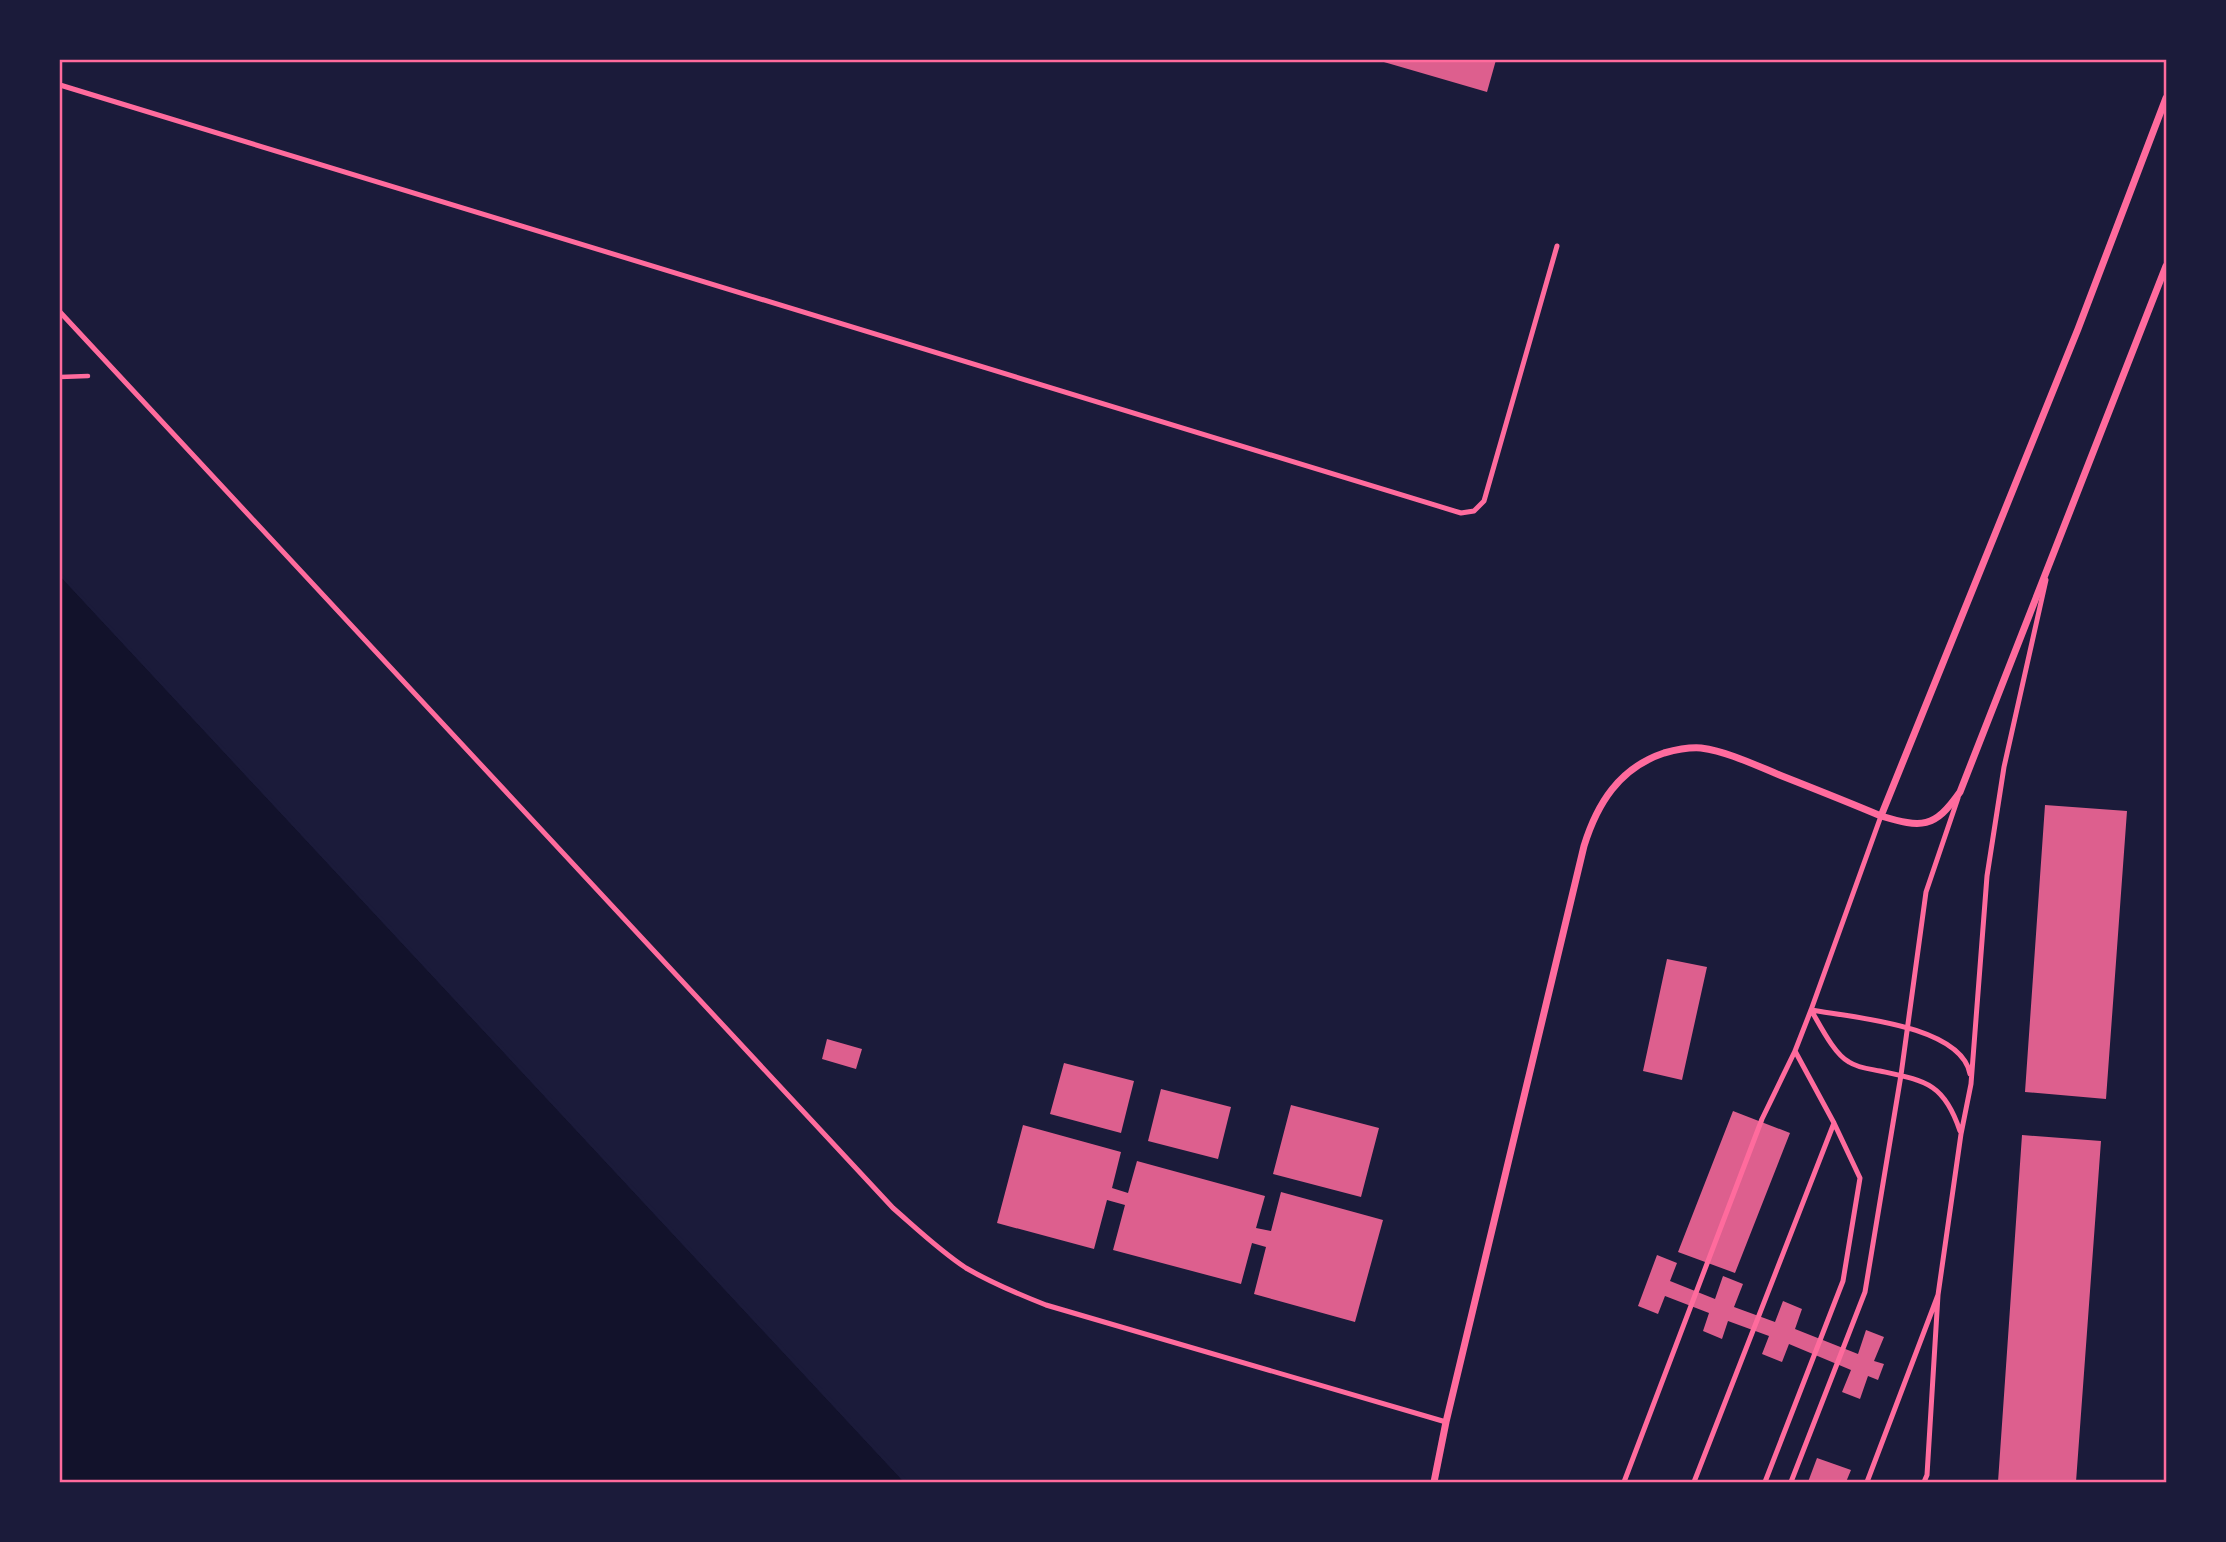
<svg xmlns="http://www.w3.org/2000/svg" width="2226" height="1542" viewBox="0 0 2226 1542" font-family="Overpass,sans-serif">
<rect width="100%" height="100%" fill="#1b1b3a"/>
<path fill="#12122b" d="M 60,576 L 904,1482 L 60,1482 Z"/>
<path fill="#1b1b3a" d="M 60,572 L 907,1480 L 908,1482 L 904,1482 L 60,576 Z"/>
<path fill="#dd5f8e" d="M 1377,60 L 1496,60 L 1487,92 Z
M 2045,805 L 2127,811 L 2106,1099 L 2025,1092 Z
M 1667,959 L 1707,967 L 1682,1080 L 1643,1071 Z
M 827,1039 L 862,1049 L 856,1069 L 822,1059 Z
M 1064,1063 L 1134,1081 L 1121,1133 L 1050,1114 Z
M 1161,1089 L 1231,1107 L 1218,1159 L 1148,1141 Z
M 1291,1105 L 1379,1128 L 1361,1197 L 1273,1174 Z
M 1733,1111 L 1790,1133 L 1735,1273 L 1678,1252 Z
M 1023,1125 L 1121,1152 L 1112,1188 L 1128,1193 L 1137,1161 L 1265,1196 L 1256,1228 L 1271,1231 L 1281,1192 L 1383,1220 L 1355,1322 L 1254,1294 L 1266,1247 L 1252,1243 L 1241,1284 L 1113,1250 L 1125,1205 L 1107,1200 L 1094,1249 L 997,1223 Z
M 2022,1135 L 2101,1141 L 2076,1482 L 1998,1482 Z
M 1657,1255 L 1677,1263 L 1670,1281 L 1715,1299 L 1723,1276 L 1743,1284 L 1734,1307 L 1775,1322 L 1783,1301 L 1802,1309 L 1795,1329 L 1858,1354 L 1866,1330 L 1884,1337 L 1874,1361 L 1884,1364 L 1878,1380 L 1868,1376 L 1860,1399 L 1842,1392 L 1851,1370 L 1789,1344 L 1782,1362 L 1762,1354 L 1769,1336 L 1728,1321 L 1722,1339 L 1703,1331 L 1709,1313 L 1665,1296 L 1658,1314 L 1638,1306 Z
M 1817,1458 L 1851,1470 L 1846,1482 L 1808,1482 Z"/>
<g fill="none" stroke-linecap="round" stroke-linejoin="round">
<path stroke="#ff6b9d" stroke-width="4.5" d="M 60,377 L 88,376"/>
<path stroke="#ff6b9d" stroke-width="5" d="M 60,85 L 1461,513 L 1474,511 L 1484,501 L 1557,246
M 60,312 L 893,1208 C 916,1228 940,1251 966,1268 C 992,1283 1018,1294 1046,1305 L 1446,1422
M 1811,1010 C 1850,1017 1961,1025 1970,1074
M 1811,1010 C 1820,1025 1834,1054 1849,1062 C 1858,1068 1870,1069 1880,1071 C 1926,1081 1944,1083 1960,1131
M 1971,1084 L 1987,876 L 2004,767 L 2046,580
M 1938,1295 L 1961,1134 L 1971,1084
M 1624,1482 L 1762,1119 L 1795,1051 L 1811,1010 L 1881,816
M 1694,1482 L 1834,1123 L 1795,1051
M 1765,1482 L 1843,1281 L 1860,1178 L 1834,1123
M 1791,1482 L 1865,1292 L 1901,1075 L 1926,892 L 1958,798
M 1867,1482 L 1938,1295 L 1927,1475 L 1924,1482"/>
<path stroke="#ff6b9d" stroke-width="7" d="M 1881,816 L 2078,329 L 2166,98
M 1434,1482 L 1446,1422 L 1584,846 C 1597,804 1619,768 1664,753 C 1675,750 1688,747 1701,748 C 1729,752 1755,765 1782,776 C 1815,789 1848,802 1881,816 C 1922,828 1934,829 1960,792 L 2166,266"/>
</g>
<rect width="2226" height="1542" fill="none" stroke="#1b1b3a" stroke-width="122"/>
<rect x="61" y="61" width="2104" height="1420" fill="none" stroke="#ff6b9d" stroke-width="2.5"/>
</svg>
